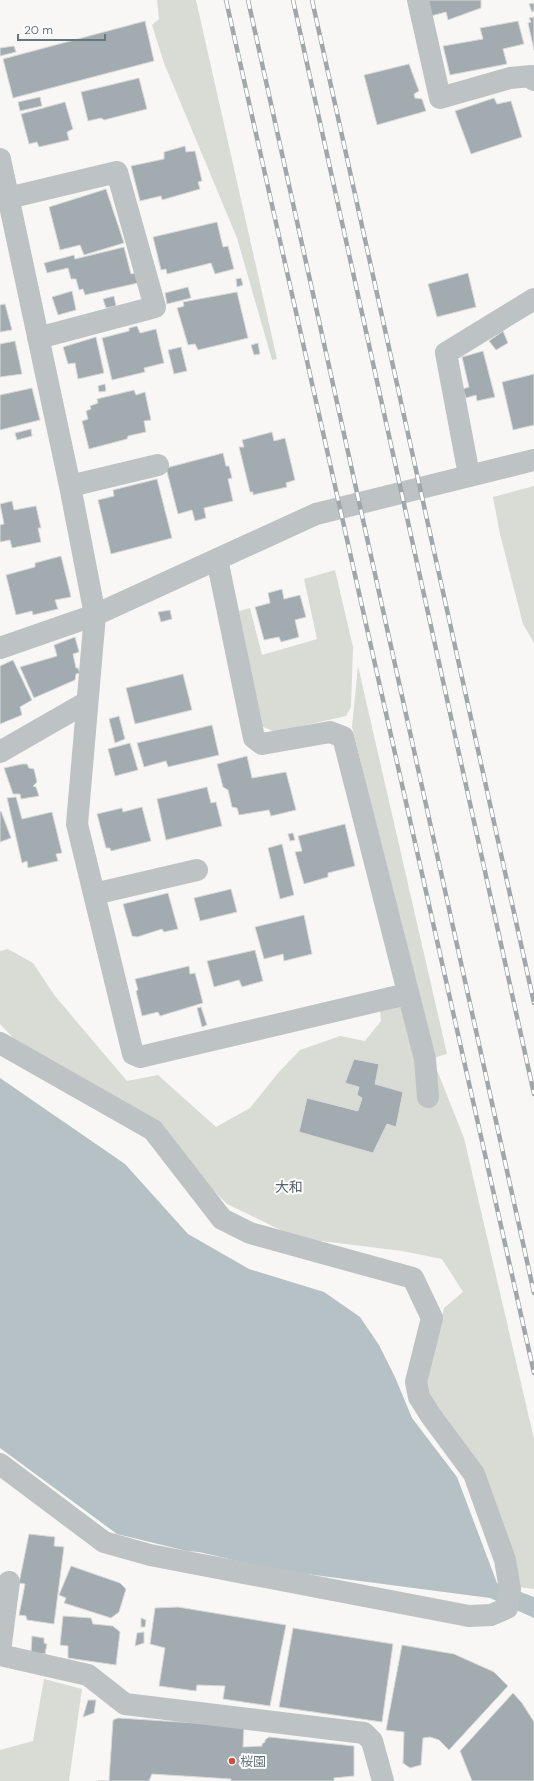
<svg xmlns="http://www.w3.org/2000/svg" width="534" height="1781" viewBox="0 0 534 1781" font-family="'DM Sans','Noto Sans JP',sans-serif">
<rect width="100%" height="100%" fill="#f8f7f5"/>
<path fill="#d8dcd5" d="M 157,0 L 196,0 L 277,359 L 272,360 L 237,238 L 164,63 L 152,25 L 159,19 Z
M 534,486 L 534,643 L 523,624 L 500,534 L 493,497 Z
M 335,570 L 353,647 L 351,707 L 346,716 L 275,732 L 261,726 L 239,611 L 250,608 L 262,655 L 317,639 L 304,579 Z
M 358,666 L 447,1054 L 433,1058 L 352,727 Z
M 8,949 L 33,963 L 55,996 L 127,1081 L 158,1075 L 216,1127 L 250,1108 L 278,1073 L 300,1050 L 340,1036 L 365,1041 L 381,1021 L 380,1010 L 401,1005 L 437,1070 L 464,1138 L 534,1439 L 534,1589 L 518,1587 L 427,1396 L 425,1384 L 444,1308 L 463,1292 L 442,1259 L 402,1251 L 297,1238 L 227,1204 L 183,1160 L 19,1044 L 0,1024 L 0,951 Z
M 44,1679 L 82,1689 L 69,1781 L 0,1781 L 0,1750 L 33,1741 Z"/>
<path fill="#b5c1c4" d="M 0,1078 L 125,1164 L 188,1234 L 249,1269 L 324,1292 L 360,1317 L 379,1345 L 395,1377 L 412,1418 L 457,1477 L 497,1583 L 534,1597 L 534,1618 L 490,1598 L 276,1570 L 199,1552 L 187,1551 L 117,1534 L 0,1448 Z"/>
<path fill="#a2acb0" stroke="#d9d9d8" d="M 427,0 L 481,0 L 481,8 L 448,20 L 446,12 L 431,16 Z
M 534,3 L 534,11 L 532,12 L 529,4 Z
M 534,17 L 534,50 L 528,23 L 531,22 L 529,18 Z
M 145,21 L 154,61 L 13,98 L 3,59 Z
M 518,21 L 524,44 L 503,49 L 507,64 L 450,75 L 443,46 L 483,39 L 480,28 Z
M 14,46 L 16,52 L 0,56 L 0,48 Z
M 409,64 L 419,91 L 414,94 L 415,98 L 422,99 L 426,111 L 377,125 L 364,75 Z
M 139,78 L 147,109 L 104,120 L 101,118 L 88,121 L 81,92 Z
M 40,97 L 42,106 L 20,111 L 18,102 Z
M 494,98 L 497,104 L 511,101 L 522,137 L 471,154 L 455,111 Z
M 65,102 L 73,129 L 67,132 L 69,140 L 39,147 L 37,142 L 29,144 L 21,114 Z
M 185,146 L 186,152 L 195,151 L 202,181 L 198,182 L 200,189 L 162,200 L 161,196 L 140,201 L 131,166 L 164,159 L 164,152 Z
M 106,189 L 124,243 L 84,255 L 80,245 L 60,250 L 49,207 Z
M 217,222 L 223,247 L 228,246 L 234,269 L 215,274 L 211,263 L 167,274 L 166,269 L 161,270 L 153,237 Z
M 124,247 L 131,274 L 135,273 L 138,283 L 85,295 L 83,289 L 79,290 L 76,279 L 71,279 L 68,268 L 47,273 L 44,263 L 74,255 L 75,259 Z
M 468,273 L 476,307 L 437,317 L 428,284 Z
M 241,278 L 243,285 L 237,287 L 236,279 Z
M 188,287 L 191,298 L 167,304 L 165,293 Z
M 72,291 L 76,310 L 58,315 L 52,297 Z
M 237,292 L 248,338 L 198,350 L 195,344 L 188,345 L 177,308 L 184,306 L 183,302 Z
M 114,296 L 116,306 L 106,308 L 103,299 Z
M 5,304 L 12,330 L 0,332 L 0,305 Z
M 137,326 L 140,333 L 156,329 L 164,363 L 144,368 L 145,372 L 112,380 L 102,338 L 129,331 L 129,328 Z
M 503,331 L 508,343 L 496,350 L 489,341 Z
M 96,337 L 104,373 L 78,379 L 75,363 L 68,364 L 63,347 Z
M 15,341 L 22,374 L 0,377 L 0,344 Z
M 258,343 L 260,354 L 254,355 L 251,345 Z
M 181,347 L 187,371 L 174,374 L 168,350 Z
M 483,351 L 495,397 L 477,401 L 476,395 L 466,398 L 463,389 L 469,387 L 462,357 Z
M 534,374 L 534,425 L 513,430 L 502,382 Z
M 105,384 L 106,391 L 99,392 L 98,386 Z
M 32,388 L 40,420 L 0,430 L 0,395 Z
M 134,390 L 136,395 L 145,392 L 151,420 L 144,421 L 146,432 L 128,436 L 127,439 L 89,449 L 82,421 L 88,419 L 86,411 L 91,409 L 90,406 L 98,403 L 97,399 Z
M 31,429 L 32,436 L 17,440 L 15,433 Z
M 272,432 L 274,441 L 285,438 L 295,480 L 286,483 L 287,487 L 253,495 L 253,492 L 250,492 L 239,447 L 244,447 L 242,440 Z
M 223,453 L 226,466 L 229,466 L 232,478 L 228,479 L 233,501 L 204,508 L 206,518 L 195,521 L 192,510 L 178,514 L 166,468 Z
M 157,479 L 172,538 L 111,554 L 98,500 L 114,496 L 113,490 Z
M 12,501 L 14,510 L 36,506 L 41,528 L 38,528 L 41,542 L 12,548 L 10,540 L 0,542 L 0,525 L 4,524 L 0,504 Z
M 61,556 L 71,597 L 55,600 L 58,609 L 33,615 L 32,611 L 16,615 L 6,575 L 35,567 L 35,563 Z
M 282,589 L 284,599 L 300,595 L 306,617 L 295,620 L 299,637 L 281,642 L 279,637 L 264,640 L 255,607 L 270,603 L 268,593 Z
M 170,610 L 172,619 L 161,622 L 158,612 Z
M 75,637 L 79,652 L 73,654 L 76,668 L 78,668 L 80,673 L 76,674 L 75,680 L 34,698 L 20,667 L 57,656 L 54,645 Z
M 13,660 L 32,700 L 20,707 L 22,715 L 0,724 L 0,666 Z
M 183,674 L 192,710 L 135,724 L 126,688 Z
M 119,716 L 125,739 L 115,743 L 109,719 Z
M 212,725 L 219,755 L 168,767 L 166,761 L 144,767 L 137,743 Z
M 130,743 L 138,770 L 115,776 L 108,749 Z
M 247,756 L 252,778 L 286,772 L 296,810 L 271,816 L 269,810 L 239,815 L 237,808 L 232,807 L 228,790 L 223,787 L 217,764 Z
M 22,764 L 27,764 L 29,768 L 34,769 L 37,782 L 33,786 L 36,787 L 39,796 L 21,799 L 20,794 L 13,794 L 4,768 Z
M 207,787 L 211,803 L 216,802 L 222,826 L 166,840 L 157,799 Z
M 16,797 L 22,819 L 52,812 L 62,853 L 56,854 L 58,861 L 28,868 L 27,861 L 22,863 L 7,798 Z
M 142,807 L 151,841 L 111,851 L 110,848 L 106,848 L 97,814 L 122,808 L 123,812 Z
M 1,811 L 11,838 L 0,842 L 0,812 Z
M 345,824 L 355,866 L 328,873 L 328,877 L 304,884 L 295,852 L 302,851 L 298,836 Z
M 293,833 L 295,840 L 290,841 L 288,834 Z
M 282,844 L 294,895 L 280,899 L 268,848 Z
M 231,889 L 237,912 L 200,921 L 194,898 Z
M 168,893 L 178,929 L 164,932 L 162,929 L 137,937 L 132,936 L 123,904 Z
M 304,915 L 312,954 L 284,961 L 283,954 L 264,959 L 255,927 Z
M 255,950 L 263,981 L 242,987 L 239,980 L 214,987 L 207,961 Z
M 189,966 L 190,974 L 195,973 L 203,1003 L 160,1016 L 158,1012 L 142,1016 L 136,991 L 138,990 L 135,979 Z
M 201,1007 L 207,1025 L 202,1027 L 197,1008 Z
M 354,1059 L 379,1064 L 375,1084 L 403,1092 L 396,1127 L 387,1124 L 373,1153 L 299,1132 L 307,1098 L 358,1111 L 362,1098 L 357,1095 L 359,1087 L 345,1083 Z
M 29,1534 L 55,1537 L 54,1546 L 64,1547 L 54,1624 L 27,1620 L 26,1616 L 19,1615 L 25,1584 L 19,1583 Z
M 71,1566 L 120,1583 L 126,1589 L 119,1612 L 111,1618 L 64,1603 L 66,1598 L 59,1595 Z
M 178,1607 L 286,1625 L 270,1706 L 223,1699 L 225,1686 L 197,1685 L 196,1691 L 159,1686 L 165,1648 L 150,1644 L 155,1608 Z
M 63,1616 L 91,1618 L 93,1624 L 113,1626 L 120,1632 L 116,1665 L 68,1658 L 68,1646 L 60,1645 Z
M 141,1618 L 146,1620 L 145,1627 L 141,1627 Z
M 293,1628 L 393,1644 L 382,1722 L 279,1707 Z
M 144,1632 L 144,1643 L 135,1646 L 137,1633 Z
M 32,1636 L 44,1638 L 44,1643 L 47,1644 L 45,1654 L 31,1653 Z
M 402,1645 L 454,1654 L 494,1672 L 508,1686 L 449,1750 L 439,1740 L 430,1737 L 423,1738 L 421,1765 L 410,1768 L 403,1763 L 404,1732 L 386,1730 Z
M 513,1693 L 522,1703 L 534,1722 L 534,1781 L 472,1781 L 460,1751 Z
M 88,1700 L 96,1700 L 94,1713 L 83,1717 Z
M 118,1718 L 244,1726 L 243,1747 L 262,1746 L 262,1744 L 265,1742 L 265,1740 L 269,1737 L 354,1746 L 354,1776 L 334,1778 L 334,1781 L 231,1781 L 231,1779 L 152,1774 L 149,1781 L 98,1781 L 109,1781 L 113,1720 Z"/>
<g fill="none" stroke-linecap="round" stroke-linejoin="round">
<path stroke="#bdc2c4" stroke-width="22" d="M 418,0 L 440,98 L 510,78 L 531,76 L 534,80
M 0,159 L 70,486 L 95,615 L 77,824 L 133,1054 L 140,1057 L 407,994
M 8,198 L 117,172 L 155,307 L 38,338
M 469,475 L 446,353 L 534,299
M 70,486 L 158,465
M 217,559 L 254,738 L 262,744 L 330,732 L 343,737 L 425,1059 L 428,1097
M 0,648 L 95,615 L 316,514 L 534,460
M 0,752 L 87,702
M 94,894 L 197,870
M 0,1043 L 153,1130 L 222,1219 L 250,1233 L 413,1278 L 432,1318 L 416,1382 L 419,1397 L 431,1416 L 474,1474 L 505,1560 L 510,1589 L 507,1608 L 491,1615 L 469,1616 L 150,1555 L 104,1542 L 0,1464
M 0,1651 L 9,1582
M 0,1655 L 88,1675 L 125,1704 L 364,1733 L 372,1741 L 383,1781"/>
<g stroke="#9fa7aa" stroke-width="4.5">
<path id="rail" d="M 226,0 L 534,1373
M 248,0 L 534,1293
M 293,0 L 534,1094
M 312,0 L 534,1003"/>
</g>
<use href="#rail" stroke="#fff" stroke-width="3" stroke-dasharray="9" stroke-linecap="butt"/>
</g>
<circle fill="#cf4e3e" stroke="#fff" stroke-width="1.5" cx="232" cy="1761" r="4"/>
<g text-anchor="middle" dominant-baseline="central" stroke-width="4" stroke-linejoin="round" paint-order="stroke">
<g font-size="13" fill="#66767d" stroke="#fff" text-anchor="start">
<text x="240" y="1761">桜園</text>
</g>
<g font-size="14" fill="#576369" stroke="#fff">
<text x="289" y="1187">大和</text>
</g>
</g>
<path d="M18 34v6h87v-6" fill="none" stroke="#66767d" stroke-width="2"/>
<text x="24" y="34" font-size="12" fill="#66767d" stroke="#ffffff" stroke-width="3" paint-order="stroke">20 m</text>
</svg>
